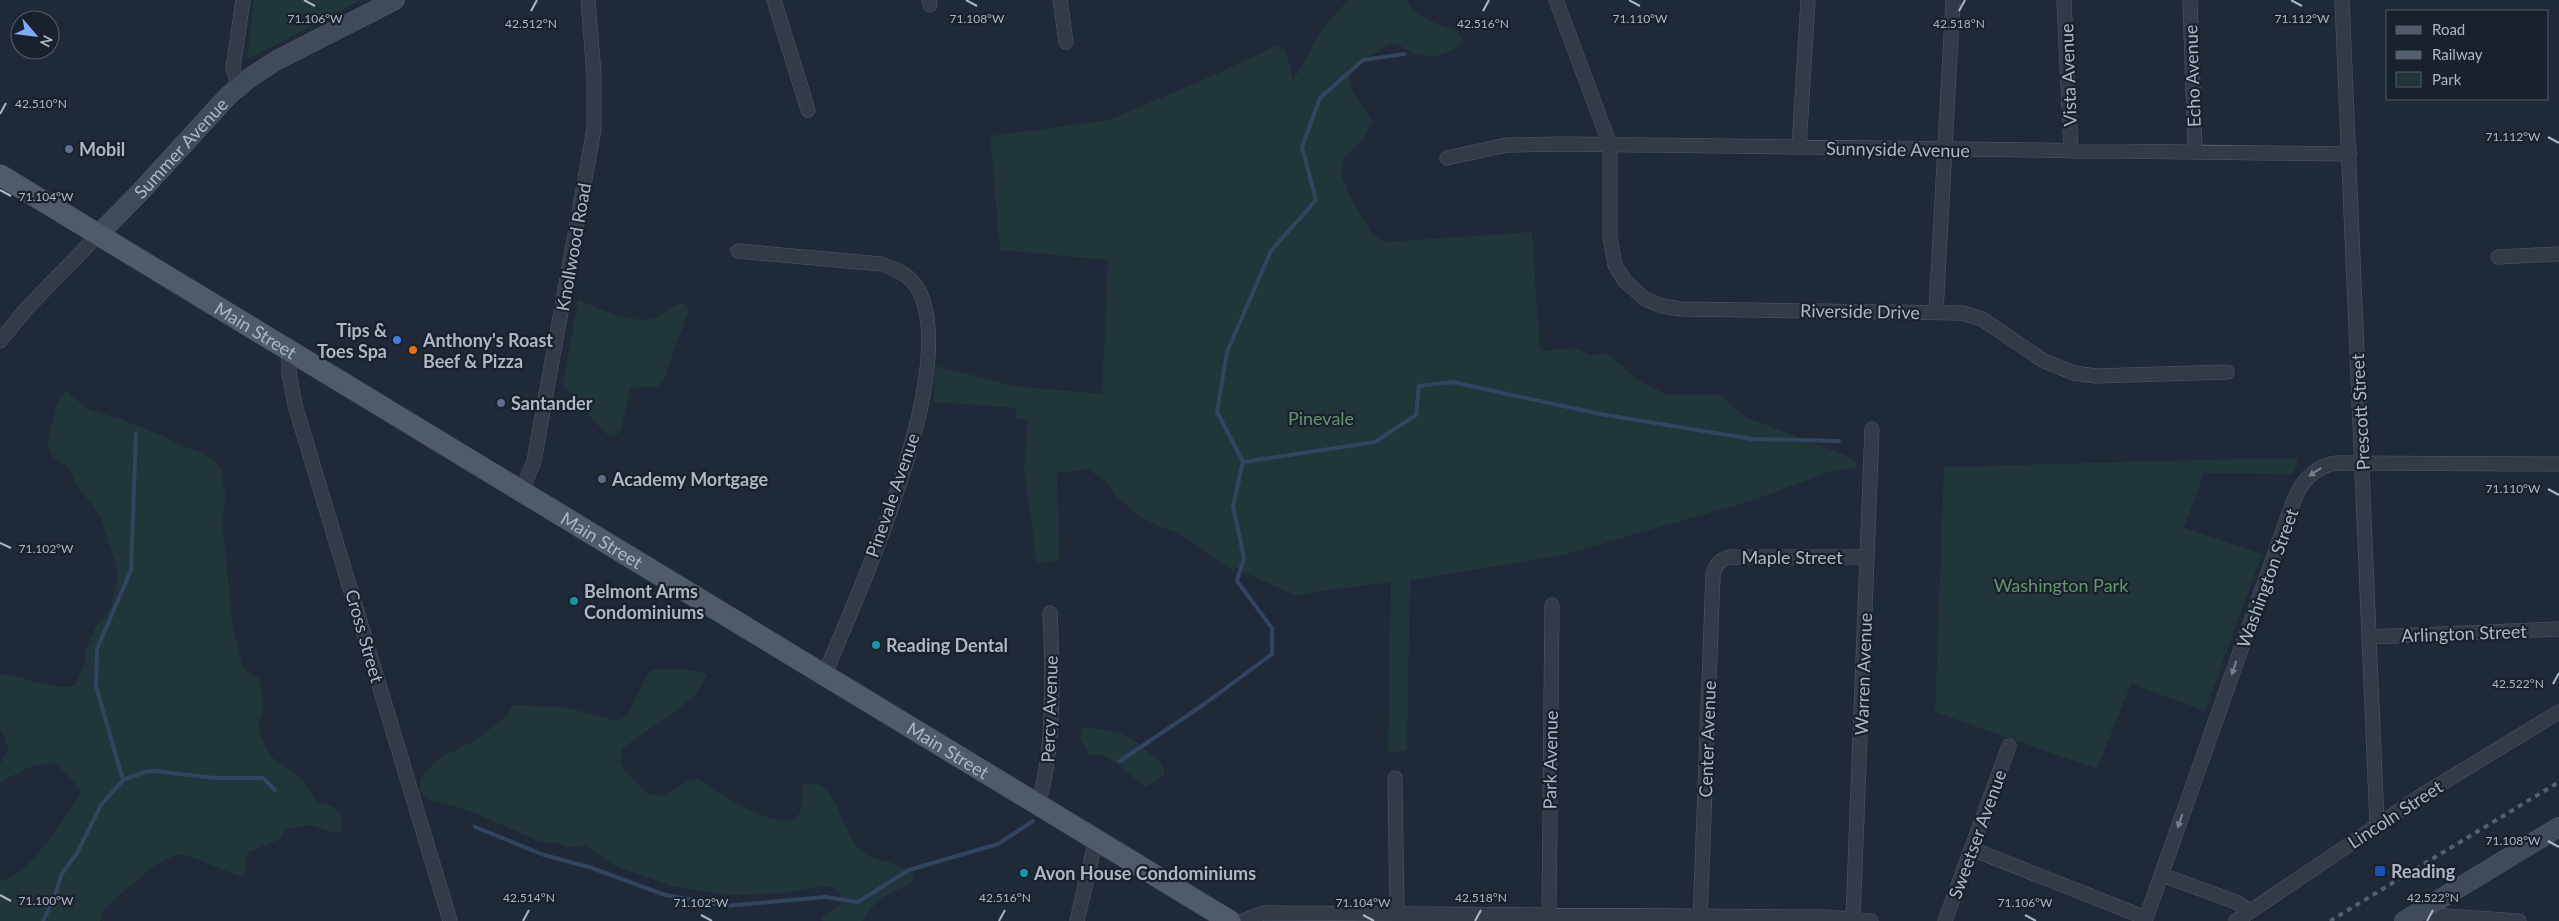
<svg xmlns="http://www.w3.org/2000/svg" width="2559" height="921" viewBox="0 0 2559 921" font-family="Lato,sans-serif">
<rect width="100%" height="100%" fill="#1f2937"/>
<path fill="#213638" d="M 254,0 L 361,0 L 249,59 L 247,58 Z
M 1348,0 L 1407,0 C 1416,18 1438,25 1456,30 L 1464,42 C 1452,53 1430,61 1414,53 C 1406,50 1399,43 1390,44 C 1385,45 1381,50 1377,52 C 1331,73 1353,91 1373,122 L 1363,140 L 1344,157 L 1341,173 L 1347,191 L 1372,234 L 1385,242 L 1532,232 L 1540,351 L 1576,348 L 1590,355 L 1603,353 L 1611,356 L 1636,379 L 1667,395 L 1720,395 L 1745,417 L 1845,455 L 1856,461 L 1857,467 L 1826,473 L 1757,499 L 1560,556 L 1410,580 L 1407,751 L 1388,752 L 1391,582 L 1294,595 L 1235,568 L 1233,571 L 1178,533 L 1160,527 L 1141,517 L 1116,496 L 1106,482 L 1088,469 L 1057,473 L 1059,560 L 1037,563 L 1024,469 L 1028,420 L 1016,418 L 1015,408 L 933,402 L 936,366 L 1014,386 L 1102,394 L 1108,260 L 1000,250 L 990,136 L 1109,120 L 1221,72 L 1277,45 L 1286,51 L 1293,81 L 1321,31 Z
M 578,300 C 600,308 630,325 654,318 C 666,315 671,303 685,303 L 689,309 L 664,380 L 659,386 L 630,388 L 622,428 L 615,437 L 605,433 L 563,386 Z
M 67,391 L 86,408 L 123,420 L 168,438 L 175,443 L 201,452 L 217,462 L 221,469 L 226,498 L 222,519 L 233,628 L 242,665 L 249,673 L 259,678 L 264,710 L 258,726 L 263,742 L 273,758 L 300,777 L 318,803 C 336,805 346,813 340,832 L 332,832 L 311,825 L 287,829 L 280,839 L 249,852 L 245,860 L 245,874 L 239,876 L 186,855 L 175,855 L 152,867 L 123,892 L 101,914 L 100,921 L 0,921 L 0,880 C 23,883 70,812 81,792 L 67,774 L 53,763 L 30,767 L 0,782 L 0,764 L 8,749 L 6,739 L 0,729 L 0,674 C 22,675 56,692 76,685 L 85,660 L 86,649 L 97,624 L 103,620 L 111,606 L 118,580 L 117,567 L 100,516 L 76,484 L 69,468 L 54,458 L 47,444 L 56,406 L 60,397 Z
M 2274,458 L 2298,459 L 2293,474 L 2204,473 L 2184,528 L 2262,554 L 2205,711 L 2131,684 L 2097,769 L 1935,712 L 1944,467 Z
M 677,669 L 704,672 L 707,676 L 695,695 L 680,708 L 623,748 C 613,768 637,781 648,794 C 669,802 680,779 699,779 C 714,789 786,841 800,812 C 803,805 802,792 803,785 C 836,772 842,833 859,848 C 874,863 900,860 914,876 L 911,883 C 891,893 873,900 863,921 L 823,921 L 821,918 L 841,904 L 840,894 L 834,888 L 821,886 L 781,894 L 727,895 L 672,886 L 615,866 L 586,846 L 565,847 L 561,844 L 539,841 L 467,810 L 427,799 L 419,791 L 421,777 L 439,758 L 474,741 L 506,717 L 513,705 L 564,707 L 617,721 L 627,716 L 648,673 L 653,670 Z
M 1083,727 C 1117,731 1125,731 1151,754 C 1159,760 1166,766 1164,776 L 1146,787 L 1109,758 L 1101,755 L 1089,754 L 1080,739 Z"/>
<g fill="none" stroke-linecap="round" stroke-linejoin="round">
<path stroke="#324560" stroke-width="4" d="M 1243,462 L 1217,412 L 1227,352 L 1271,251 L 1316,200 L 1302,147 L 1320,98 L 1363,60 L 1404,54
M 1120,761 L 1203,705 L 1272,654 L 1272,628 L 1237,581 L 1244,558 L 1233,506 L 1243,462 L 1375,442 L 1416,415 L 1419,386 L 1452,382 L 1600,414 L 1752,439 L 1839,441
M 123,780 L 96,686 L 97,649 L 131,570 L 136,434
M 475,827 L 544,855 L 589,867 L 665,895 L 725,906 L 825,897 L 858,902 L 909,870 L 998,844 L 1033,821
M 43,921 L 55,896 L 61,875 L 77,853 L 101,805 L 123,780 L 145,772 L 154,771 L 215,778 L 263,778 L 275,790"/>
<g stroke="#505966" stroke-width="15">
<path id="street" d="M 774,0 L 808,110
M 929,0 L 930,5
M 1060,0 L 1066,42
M 1556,0 L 1610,145 L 1610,237 L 1615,265 L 1625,281 L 1645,299 L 1662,306 L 1681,309 L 1963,313 L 1982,319 L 2044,361 L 2074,373 L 2096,376 L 2227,372
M 2064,0 L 2071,151
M 2190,0 L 2195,152
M 2342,0 L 2377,824
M 239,86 L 233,68 L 243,0
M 1799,147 L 1808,0
M 1447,158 L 1507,145 L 1564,144 L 2350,154
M 738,251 L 881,264 C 896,269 910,275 918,289 C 962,370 858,592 825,674
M 2498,257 L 2559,254
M 1936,311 L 1953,0
M 0,341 L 27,308 L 98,235
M 289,350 L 289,373 L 295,405 L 450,921
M 522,490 L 534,461 L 594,129 L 594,75 L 588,0
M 2369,637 L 2559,629
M 1395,778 L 1397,914
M 1038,804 C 1055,751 1053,669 1050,613
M 1972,849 L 2146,918
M 2162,875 L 2236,902 L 2249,911
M 2416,914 L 2519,921
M 1549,915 L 1552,605
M 1853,918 L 1872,429
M 1077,921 L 1096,839
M 1243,921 L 1263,913 L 1826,917 L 1871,921
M 1700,921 L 1713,575 C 1715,565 1720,559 1731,557 L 1867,557
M 1945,921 L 2009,746
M 2145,921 L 2281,536 C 2292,506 2299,468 2337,463 L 2559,464
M 2236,921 L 2424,794 L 2559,712"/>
</g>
<g stroke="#505966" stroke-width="20">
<g id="secondary">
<path id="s1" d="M 98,235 L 141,191 L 228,96 L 248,79 L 277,60 L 395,0"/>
<path d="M 2404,921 L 2559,827"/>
</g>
</g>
<g stroke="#3c4451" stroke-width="22">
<g id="primary">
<path id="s2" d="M 0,175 L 1230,921"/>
</g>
</g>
<use href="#street" stroke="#333b48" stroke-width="14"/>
<use href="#secondary" stroke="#414a5b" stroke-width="19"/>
<use href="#primary" stroke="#505a68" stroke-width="21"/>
<path stroke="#545f6f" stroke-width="4" stroke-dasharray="5 5" stroke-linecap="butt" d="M 2330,921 L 2559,782"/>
</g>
<defs><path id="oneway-solid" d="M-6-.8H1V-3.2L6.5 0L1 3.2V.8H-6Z" transform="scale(1.25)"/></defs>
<g fill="#767f8d">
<use href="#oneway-solid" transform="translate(2315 472) rotate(146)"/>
<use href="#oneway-solid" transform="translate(2234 668) rotate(109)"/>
<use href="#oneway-solid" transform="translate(2180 821) rotate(109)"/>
</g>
<path fill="none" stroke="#adb6c5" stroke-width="2" d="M 304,0 L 315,6M 966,0 L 977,6M 1629,0 L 1640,6M 2291,0 L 2302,6M 531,11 L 537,0M 1483,11 L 1489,0M 1959,11 L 1965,0M 0,114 L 6,103M 2548,137 L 2559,143M 0,190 L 11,196M 2548,489 L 2559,495M 0,543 L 11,548M 2553,684 L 2559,673M 2548,841 L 2559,847M 0,895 L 11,901M 701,915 L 712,921M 1363,915 L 1374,921M 2025,915 L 2036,921M 523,921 L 529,910M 999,921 L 1005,910M 1475,921 L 1481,910M 2427,921 L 2433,910"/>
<g fill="#5c6f8a" stroke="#18212c" stroke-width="2">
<circle cx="69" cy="149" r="5"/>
<circle cx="501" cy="403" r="5"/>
<circle cx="602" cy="479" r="5"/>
</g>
<circle fill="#3f7fe0" stroke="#18212c" stroke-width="2" cx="397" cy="340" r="5"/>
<circle fill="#e8710a" stroke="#18212c" stroke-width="2" cx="413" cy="350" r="5"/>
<g fill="#0f9aa8" stroke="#18212c" stroke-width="2">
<circle cx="574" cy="601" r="5"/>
<circle cx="876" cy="645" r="5"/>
<circle cx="1024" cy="873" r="5"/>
</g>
<rect fill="#1a4fb4" stroke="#18212c" stroke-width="2" x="2374" y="865" width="12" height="12" rx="2.5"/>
<g text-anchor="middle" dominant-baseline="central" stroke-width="4.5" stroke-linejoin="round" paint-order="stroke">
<g font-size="18" fill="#adb6c5" stroke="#18212c">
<text transform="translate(2068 75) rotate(-92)">Vista Avenue</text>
<text transform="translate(2192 76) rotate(-92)">Echo Avenue</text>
<text stroke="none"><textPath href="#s1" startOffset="120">Summer Avenue</textPath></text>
<text transform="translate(1898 149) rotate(1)">Sunnyside Avenue</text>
<text transform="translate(573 247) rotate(-80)">Knollwood Road</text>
<text transform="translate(1860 311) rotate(1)">Riverside Drive</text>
<text stroke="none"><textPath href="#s2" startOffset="299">Main Street</textPath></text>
<text transform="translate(2360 412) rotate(-93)">Prescott Street</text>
<text transform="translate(892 495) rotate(-71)">Pinevale Avenue</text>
<text stroke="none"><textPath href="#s2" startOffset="704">Main Street</textPath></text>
<text x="1792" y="557">Maple Street</text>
<text transform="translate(2267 578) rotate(-70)">Washington Street</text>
<text transform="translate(2464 633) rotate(-2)">Arlington Street</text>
<text transform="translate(365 636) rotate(74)">Cross Street</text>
<text transform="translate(1863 674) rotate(-88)">Warren Avenue</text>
<text transform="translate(1049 709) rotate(-88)">Percy Avenue</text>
<text transform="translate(1707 739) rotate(-88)">Center Avenue</text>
<text stroke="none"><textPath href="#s2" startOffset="1109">Main Street</textPath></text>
<text transform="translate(1550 760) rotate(-89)">Park Avenue</text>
<text transform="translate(2395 814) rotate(-33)">Lincoln Street</text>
<text transform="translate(1977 834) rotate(-70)">Sweetser Avenue</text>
</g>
<g font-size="18" font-weight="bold" fill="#adb6c5" stroke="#18212c" text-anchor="start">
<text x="79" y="149">Mobil</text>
<text x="387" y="330" text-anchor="end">Tips &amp;<tspan x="387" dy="21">Toes Spa</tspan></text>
<text x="423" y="340">Anthony's Roast<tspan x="423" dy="21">Beef &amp; Pizza</tspan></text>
<text x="511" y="403">Santander</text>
<text x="612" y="479">Academy Mortgage</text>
<text x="584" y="591">Belmont Arms<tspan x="584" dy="21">Condominiums</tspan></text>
<text x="886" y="645">Reading Dental</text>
<text x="2391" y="871">Reading</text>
<text x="1034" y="873">Avon House Condominiums</text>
</g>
<g font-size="18" fill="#64966f" stroke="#18212c">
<text x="1321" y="418">Pinevale</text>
<text x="2061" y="585">Washington Park</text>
</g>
</g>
<g font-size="12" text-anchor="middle" fill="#adb6c5" stroke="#18212c" stroke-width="4.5" stroke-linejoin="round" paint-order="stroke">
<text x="315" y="23">71.106°W</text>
<text x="977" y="23">71.108°W</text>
<text x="1640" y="23">71.110°W</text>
<text x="2302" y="23">71.112°W</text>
<text x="531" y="28">42.512°N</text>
<text x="1483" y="28">42.516°N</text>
<text x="1959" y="28">42.518°N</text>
<text x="41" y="108">42.510°N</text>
<text x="2513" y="141">71.112°W</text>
<text x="46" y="201">71.104°W</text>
<text x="2513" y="493">71.110°W</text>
<text x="46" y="553">71.102°W</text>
<text x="2518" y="688">42.522°N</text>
<text x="2513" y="845">71.108°W</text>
<text x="529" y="902">42.514°N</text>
<text x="1005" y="902">42.516°N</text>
<text x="1481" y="902">42.518°N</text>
<text x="2433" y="902">42.522°N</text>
<text x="46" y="905">71.100°W</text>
<text x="701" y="907">71.102°W</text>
<text x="1363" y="907">71.104°W</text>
<text x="2025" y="907">71.106°W</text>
</g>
<rect x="2386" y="10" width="162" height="90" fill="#18212c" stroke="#545d69"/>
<rect x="2396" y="26" width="25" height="8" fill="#505a68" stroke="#545d69"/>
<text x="2432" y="35" font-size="15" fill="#adb6c5">Road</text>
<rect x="2396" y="51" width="25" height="8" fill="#545f6f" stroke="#545d69"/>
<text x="2432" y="60" font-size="15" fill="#adb6c5">Railway</text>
<rect x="2396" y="72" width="25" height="15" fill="#213638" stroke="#545d69"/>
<text x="2432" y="85" font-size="15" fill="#adb6c5">Park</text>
<g transform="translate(35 35) rotate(118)"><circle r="24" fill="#18212c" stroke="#545d69"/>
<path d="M0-4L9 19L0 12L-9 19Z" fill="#7cadfa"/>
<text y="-8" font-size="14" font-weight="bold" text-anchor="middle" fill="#adb6c5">N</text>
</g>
</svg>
